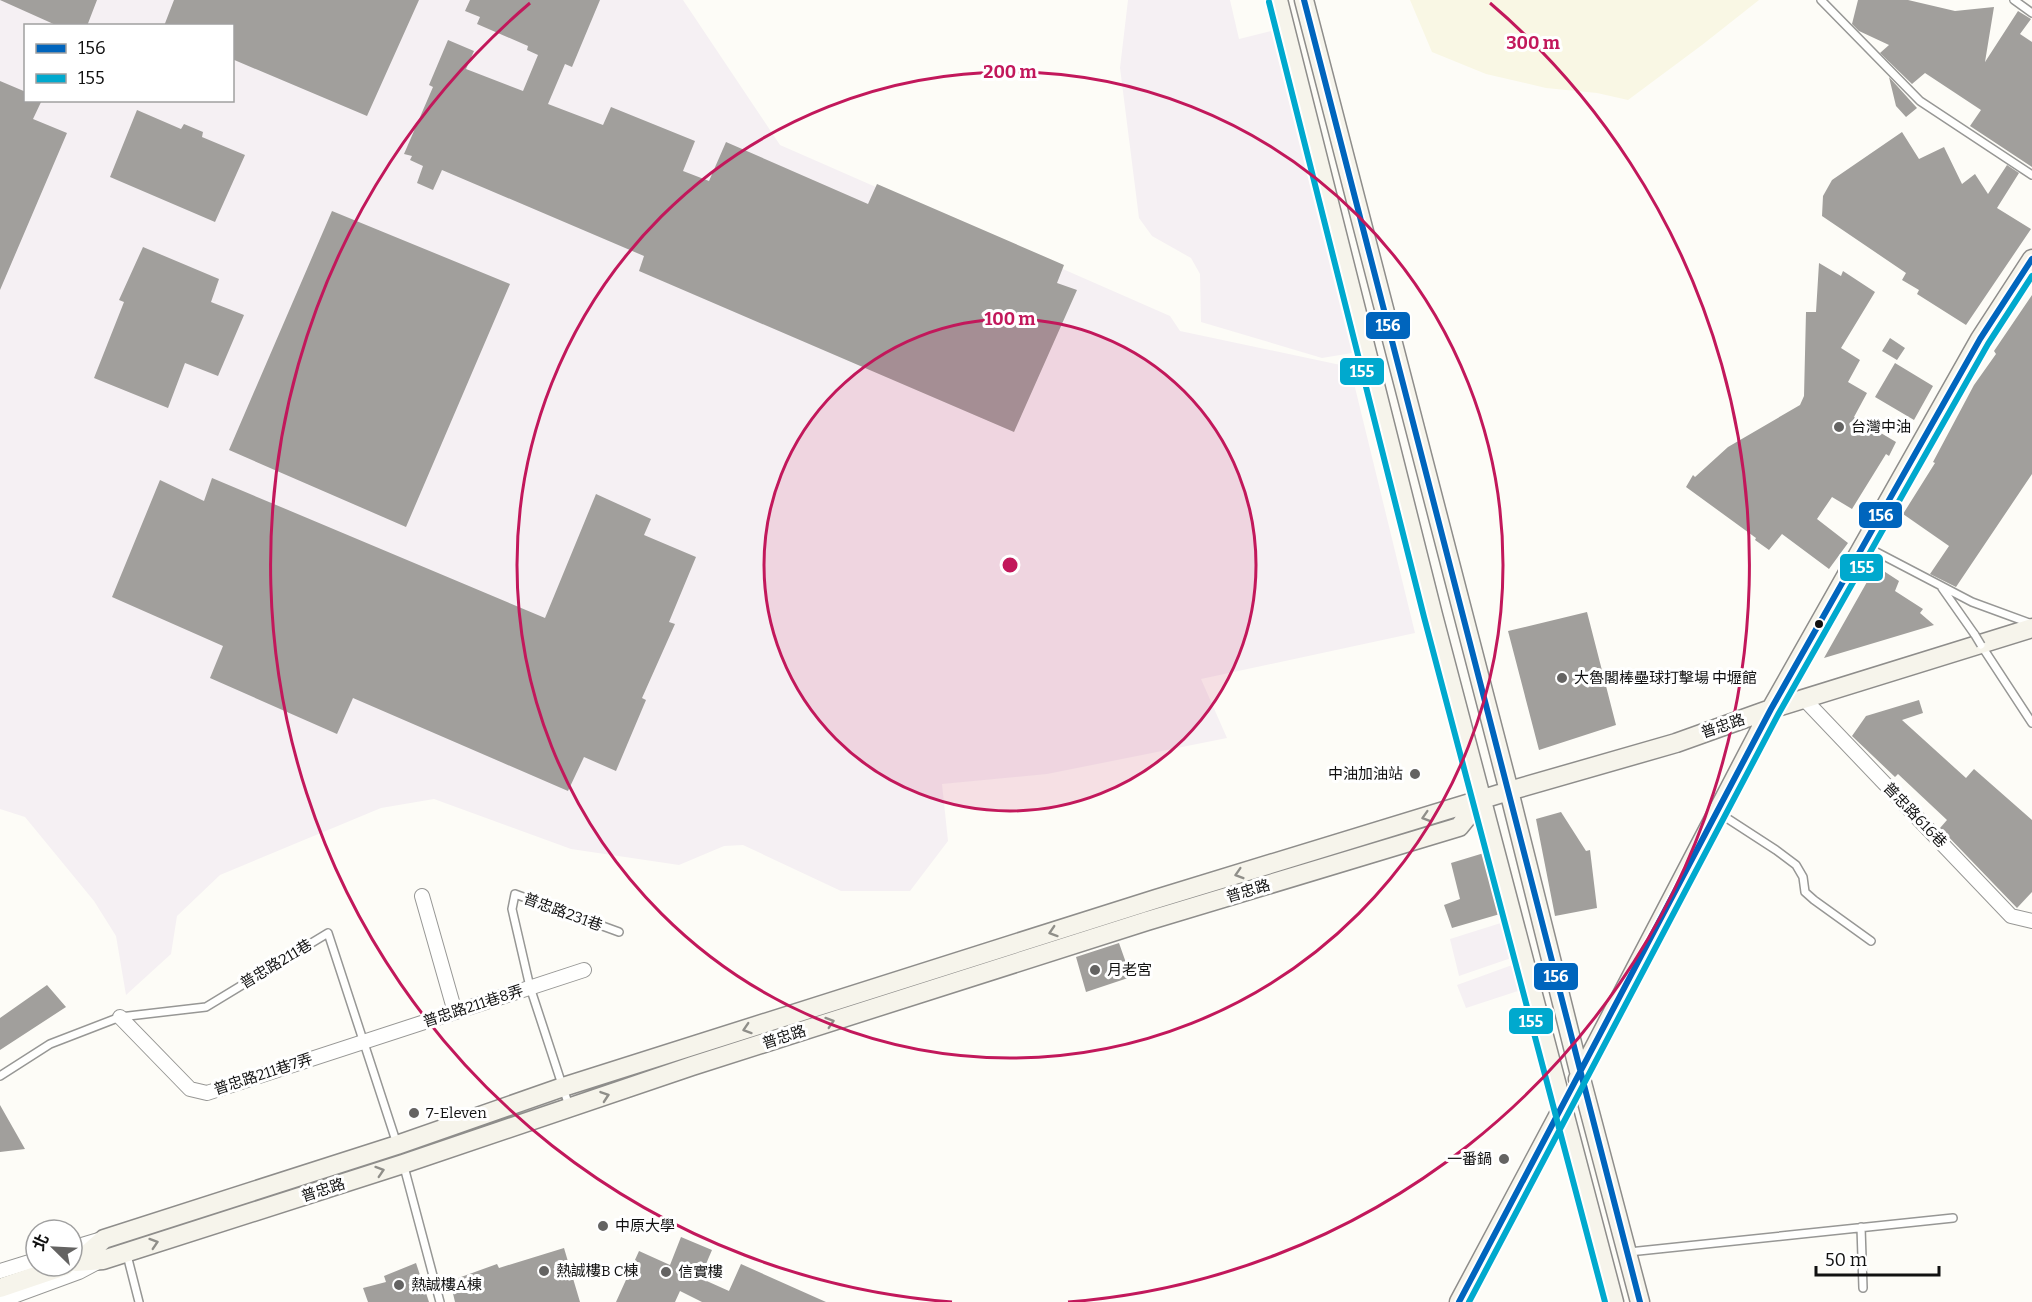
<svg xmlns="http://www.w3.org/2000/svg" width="2032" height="1302" viewBox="0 0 2032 1302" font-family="Bitter,'Noto Sans TC',serif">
<rect width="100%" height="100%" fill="#fdfcf7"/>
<path fill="#f5f0f3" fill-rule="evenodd" d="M 0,0 L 683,0 L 780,145 L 1170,316 L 1180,331 L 1350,367 L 1415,633 L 1201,679 L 1227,738 L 1047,774 L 942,784 L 948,841 L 910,891 L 841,891 L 743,845 L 724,846 L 679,865 L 571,849 L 434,799 L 381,808 L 220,875 L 177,916 L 171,954 L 126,995 L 116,936 L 94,901 L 25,817 L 0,809 ZM 26,26 L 232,26 L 232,100 L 26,100 Z
M 1128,0 L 1230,0 L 1239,39 L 1271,31 L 1352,353 L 1322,358 L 1201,322 L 1200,274 L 1191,258 L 1152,236 L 1139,218 L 1120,68 Z
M 1504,922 L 1514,957 L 1459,976 L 1450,939 Z
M 1515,964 L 1521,990 L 1466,1008 L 1457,985 Z"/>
<path fill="#f9f7e4" d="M 1410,0 L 1759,0 L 1702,45 L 1628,100 L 1597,93 L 1546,88 L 1486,74 L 1432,52 Z"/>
<path fill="#a19f9c" d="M 0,0 L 97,0 L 87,26 L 58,26 Z
M 174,0 L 419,0 L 367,116 L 232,59 L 232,26 L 164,26 Z
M 470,0 L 600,0 L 572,67 L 565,64 L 548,104 L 603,125 L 611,107 L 695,141 L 683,171 L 709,181 L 726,142 L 868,204 L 877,184 L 1064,265 L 1057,283 L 1077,290 L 1014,432 L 639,271 L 644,256 L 442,170 L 433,190 L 417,183 L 423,166 L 410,160 L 412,156 L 404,154 L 433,87 L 429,85 L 448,40 L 474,51 L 466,69 L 523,91 L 538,55 L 527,50 L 528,46 L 477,24 L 480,17 L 465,11 Z
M 1858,0 L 1908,0 L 1955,11 L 1994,7 L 1985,62 L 2018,11 L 2031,19 L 2020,34 L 2032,42 L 2032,167 L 1970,126 L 1981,110 L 1925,73 L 1912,84 L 1880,53 L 1889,45 L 1859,31 L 1852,24 Z
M 1889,77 L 1917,108 L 1906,117 L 1896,106 Z
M 0,81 L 26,92 L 26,100 L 42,100 L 33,119 L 67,133 L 0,290 Z
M 137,110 L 181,129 L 184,124 L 203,132 L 202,137 L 245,155 L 215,222 L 110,177 Z
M 1902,132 L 1919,159 L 1944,147 L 1962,184 L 1975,174 L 1988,194 L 2007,165 L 2019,173 L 1997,208 L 2031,229 L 1966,325 L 1917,294 L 1919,290 L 1902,280 L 1906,273 L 1822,216 L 1823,196 L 1832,180 Z
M 332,211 L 510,284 L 406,527 L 229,450 Z
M 143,247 L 219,279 L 211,302 L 244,315 L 218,376 L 185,363 L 168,408 L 94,378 L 124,302 L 119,300 Z
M 1819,263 L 1841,276 L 1843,271 L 1875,292 L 1841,348 L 1860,360 L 1848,382 L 1867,393 L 1854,417 L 1896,442 L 1889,456 L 1886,454 L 1852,509 L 1832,497 L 1817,519 L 1848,543 L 1829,569 L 1782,534 L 1769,550 L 1755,540 L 1756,538 L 1686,487 L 1693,475 L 1695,477 L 1728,447 L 1800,405 L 1804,396 L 1806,312 L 1816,312 Z
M 2032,295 L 2032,474 L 1956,587 L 1930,574 L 1949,546 L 1903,514 L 1935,463 L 1933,462 L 1974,385 L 1996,354 L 1994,351 Z
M 1890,338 L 1905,348 L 1897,360 L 1882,351 Z
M 1895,363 L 1933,386 L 1914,420 L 1875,397 Z
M 212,478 L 545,618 L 596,494 L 651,519 L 644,535 L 696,557 L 669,622 L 675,624 L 642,698 L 646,700 L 616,771 L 584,757 L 568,791 L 353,698 L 337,734 L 210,678 L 223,646 L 112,597 L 160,480 L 204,501 Z
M 1876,566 L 1899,581 L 1895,591 L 1923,609 L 1920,613 L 1934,625 L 1824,658 Z
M 1587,612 L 1616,725 L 1539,750 L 1508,631 Z
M 1919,700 L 1923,713 L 1902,720 L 1966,778 L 1974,769 L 2032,820 L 2032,892 L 2017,908 L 1940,828 L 1947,820 L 1898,774 L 1895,777 L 1852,736 L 1866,716 Z
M 1561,812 L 1586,851 L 1590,850 L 1597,908 L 1555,916 L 1536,819 Z
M 1484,853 L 1500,914 L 1452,928 L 1444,905 L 1460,899 L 1451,863 Z
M 1119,943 L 1131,977 L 1086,992 L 1076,957 Z
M 47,985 L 66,1007 L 0,1050 L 0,1018 Z
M 0,1105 L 25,1149 L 0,1152 Z
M 681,1237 L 712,1250 L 700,1278 L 729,1291 L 741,1264 L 826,1302 L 702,1302 L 680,1291 L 675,1302 L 616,1302 L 639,1251 L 670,1265 Z
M 564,1248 L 580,1302 L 455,1302 L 450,1281 L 497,1264 L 499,1268 Z
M 416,1263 L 429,1302 L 368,1302 L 363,1288 L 386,1282 L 384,1276 Z"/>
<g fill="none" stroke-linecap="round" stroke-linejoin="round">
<g stroke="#979795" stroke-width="10">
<path id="lane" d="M 1821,0 L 1920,101 L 2032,175
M 2014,0 L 2032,13
M 1863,545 L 1972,602 L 2032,624
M 1942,588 L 1975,635
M 1981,645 L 2032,723
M 1719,813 L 1776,850 L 1796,865 L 1803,877 L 1805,892 L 1814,900 L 1871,941
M 0,1076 L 50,1044 L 120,1017 L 206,1007 L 328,933 L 397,1144
M 569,1106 L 530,987 L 512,909 L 515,894 L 619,932
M 403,1163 L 440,1302
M 1861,1227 L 1863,1288
M 1629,1252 L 1953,1218
M 127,1255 L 139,1302"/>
</g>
<g stroke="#979795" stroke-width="16">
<path id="street" d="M 1804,699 L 2011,916 L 2032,921
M 422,896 L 455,1012
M 120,1017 L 190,1089 L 207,1093 L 584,970
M 72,1248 L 102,1239
M 0,1271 L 36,1260
M 0,1301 L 79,1272 L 96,1263"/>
</g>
<g stroke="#8e8d8b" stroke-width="21">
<path id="secondary" d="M 1278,0 L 1433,615 L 1614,1302
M 1304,0 L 1509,791 L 1580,1075 L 1640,1302
M 1578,1079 L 1771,709 L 1980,339 L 2032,259
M 76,1262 L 103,1260 L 403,1164 L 692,1066 L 1147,921 L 1459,827 L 1481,800
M 78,1262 L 104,1239 L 397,1145 L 563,1087 L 1156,899 L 1509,791 L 1676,743 L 1771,709 L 2032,628
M 0,1288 L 65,1266
M 1459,1302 L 1565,1103"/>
</g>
<use href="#lane" stroke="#fffffe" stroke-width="7"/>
<use href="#street" stroke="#fffffe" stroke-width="14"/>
<use href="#secondary" stroke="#f6f4eb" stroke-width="18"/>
<g stroke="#979795" stroke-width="10" stroke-linecap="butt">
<path id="lane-bridge" d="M 1975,635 L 1981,645"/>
</g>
<use href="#lane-bridge" stroke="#fffffe" stroke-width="7"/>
<g stroke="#fff" stroke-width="10">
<path id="bus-1" d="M 1304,0 L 1640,1302
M 1459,1302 L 1771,709 L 1980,339 L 2032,259"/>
</g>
<g stroke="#fff" stroke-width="10">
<path id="bus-2" d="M 1269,2 L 1424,617 L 1605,1302
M 1469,1302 L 1779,713 L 1988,344 L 2032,276"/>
</g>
<use href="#bus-1" stroke="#0065bd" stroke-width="6"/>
<use href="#bus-2" stroke="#00a9ce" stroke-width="6"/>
</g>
<defs><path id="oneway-chevron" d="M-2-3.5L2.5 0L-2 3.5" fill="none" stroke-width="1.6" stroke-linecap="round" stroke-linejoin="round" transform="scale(1.5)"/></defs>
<g stroke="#8f8e89">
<use href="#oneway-chevron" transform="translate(1426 817) rotate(163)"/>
<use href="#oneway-chevron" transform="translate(1239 874) rotate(163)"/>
<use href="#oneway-chevron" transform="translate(1053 932) rotate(162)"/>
<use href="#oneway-chevron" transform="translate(830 1022) rotate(-18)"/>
<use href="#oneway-chevron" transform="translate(747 1029) rotate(162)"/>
<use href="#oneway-chevron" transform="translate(605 1096) rotate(-19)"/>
<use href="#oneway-chevron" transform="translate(380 1171) rotate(-18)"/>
<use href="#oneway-chevron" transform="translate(154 1243) rotate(-18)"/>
</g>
<circle cx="1010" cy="565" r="246" fill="#c2185b" fill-opacity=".12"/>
<g fill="none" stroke="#c2185b" stroke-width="3">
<circle cx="1010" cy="565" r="246"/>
<circle cx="1010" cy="565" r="493"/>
<path d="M952 1302A739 739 0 0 1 530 3M1490 3A739 739 0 0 1 1068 1302"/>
</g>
<g fill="#646362" stroke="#fff" stroke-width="2">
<circle cx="1839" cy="427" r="6"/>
<circle cx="1562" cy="678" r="6"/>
<circle cx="1415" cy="774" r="6"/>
<circle cx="1095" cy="970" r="6"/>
<circle cx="414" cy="1113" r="6"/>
<circle cx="1504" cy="1159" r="6"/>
<circle cx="603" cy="1226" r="6"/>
<circle cx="544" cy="1271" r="6"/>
<circle cx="666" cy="1272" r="6"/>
<circle cx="399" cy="1285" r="6"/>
</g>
<circle fill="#111" stroke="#fff" stroke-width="2" cx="1819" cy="624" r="5"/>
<g text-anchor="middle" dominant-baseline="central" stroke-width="6" stroke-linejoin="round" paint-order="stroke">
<g font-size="15" fill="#111" stroke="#fff" text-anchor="start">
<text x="1851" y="427">台灣中油</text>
<text x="1574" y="678">大魯閣棒壘球打擊場 中壢館</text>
<text x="1403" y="774" text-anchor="end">中油加油站</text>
<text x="1107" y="970">月老宮</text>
<text x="426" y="1113">7-Eleven</text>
<text x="1492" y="1159" text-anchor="end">一番鍋</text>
<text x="615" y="1226">中原大學</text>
<text x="556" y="1271">熱誠樓B C棟</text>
<text x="678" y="1272">信實樓</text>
<text x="411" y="1285">熱誠樓A棟</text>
</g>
<g font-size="15" fill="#111" stroke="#fff">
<text transform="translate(1723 726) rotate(-19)">普忠路</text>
<text transform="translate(1915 815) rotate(46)">普忠路616巷</text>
<text transform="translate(1248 891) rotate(-17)">普忠路</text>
<text transform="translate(563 912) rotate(20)">普忠路231巷</text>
<text transform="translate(276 964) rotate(-31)">普忠路211巷</text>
<text transform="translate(473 1006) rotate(-18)">普忠路211巷8弄</text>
<text transform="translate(784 1037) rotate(-18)">普忠路</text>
<text transform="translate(263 1074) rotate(-18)">普忠路211巷7弄</text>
<text transform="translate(323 1190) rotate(-18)">普忠路</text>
</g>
</g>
<circle cx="1010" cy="565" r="9" fill="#c2185b" stroke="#fff" stroke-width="3"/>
<g font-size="18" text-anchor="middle" font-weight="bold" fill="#c2185b" stroke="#fff" stroke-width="6" stroke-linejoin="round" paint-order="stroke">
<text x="1533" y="49">300 m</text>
<text x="1010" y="78">200 m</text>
<text x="1010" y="325">100 m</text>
</g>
<g stroke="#fff" stroke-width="2">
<rect x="1365" y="311" width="46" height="29" rx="6" fill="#0065bd"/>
<rect x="1339" y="357" width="46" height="29" rx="6" fill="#00a9ce"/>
<rect x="1858" y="501" width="45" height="28" rx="6" fill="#0065bd"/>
<rect x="1839" y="553" width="45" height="29" rx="6" fill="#00a9ce"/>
<rect x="1533" y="962" width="46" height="29" rx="6" fill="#0065bd"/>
<rect x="1508" y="1007" width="46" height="28" rx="6" fill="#00a9ce"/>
</g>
<g font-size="16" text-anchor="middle" font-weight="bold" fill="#fff">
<text x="1388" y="331">156</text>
<text x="1362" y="377">155</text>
<text x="1881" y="521">156</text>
<text x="1862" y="573">155</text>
<text x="1556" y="982">156</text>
<text x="1531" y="1027">155</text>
</g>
<rect x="24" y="24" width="210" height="78" fill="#ffffff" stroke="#a0a0a0" stroke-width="1.5"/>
<rect x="36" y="44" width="30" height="9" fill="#0065bd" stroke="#a0a0a0" stroke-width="1.5"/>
<text x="78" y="54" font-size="18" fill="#111111">156</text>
<rect x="36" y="74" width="30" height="9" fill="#00a9ce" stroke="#a0a0a0" stroke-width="1.5"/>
<text x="78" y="84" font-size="18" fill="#111111">155</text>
<g transform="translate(54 1248) rotate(294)"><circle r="28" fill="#ffffff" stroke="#a0a0a0" stroke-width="1.5"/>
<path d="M0-4.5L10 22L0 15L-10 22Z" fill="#646362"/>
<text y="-9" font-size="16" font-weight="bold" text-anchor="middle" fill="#111111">北</text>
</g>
<path d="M1816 1266v9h123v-9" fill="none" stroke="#111111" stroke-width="3"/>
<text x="1825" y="1266" font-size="18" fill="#111111" stroke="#ffffff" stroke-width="4.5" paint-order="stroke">50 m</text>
</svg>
